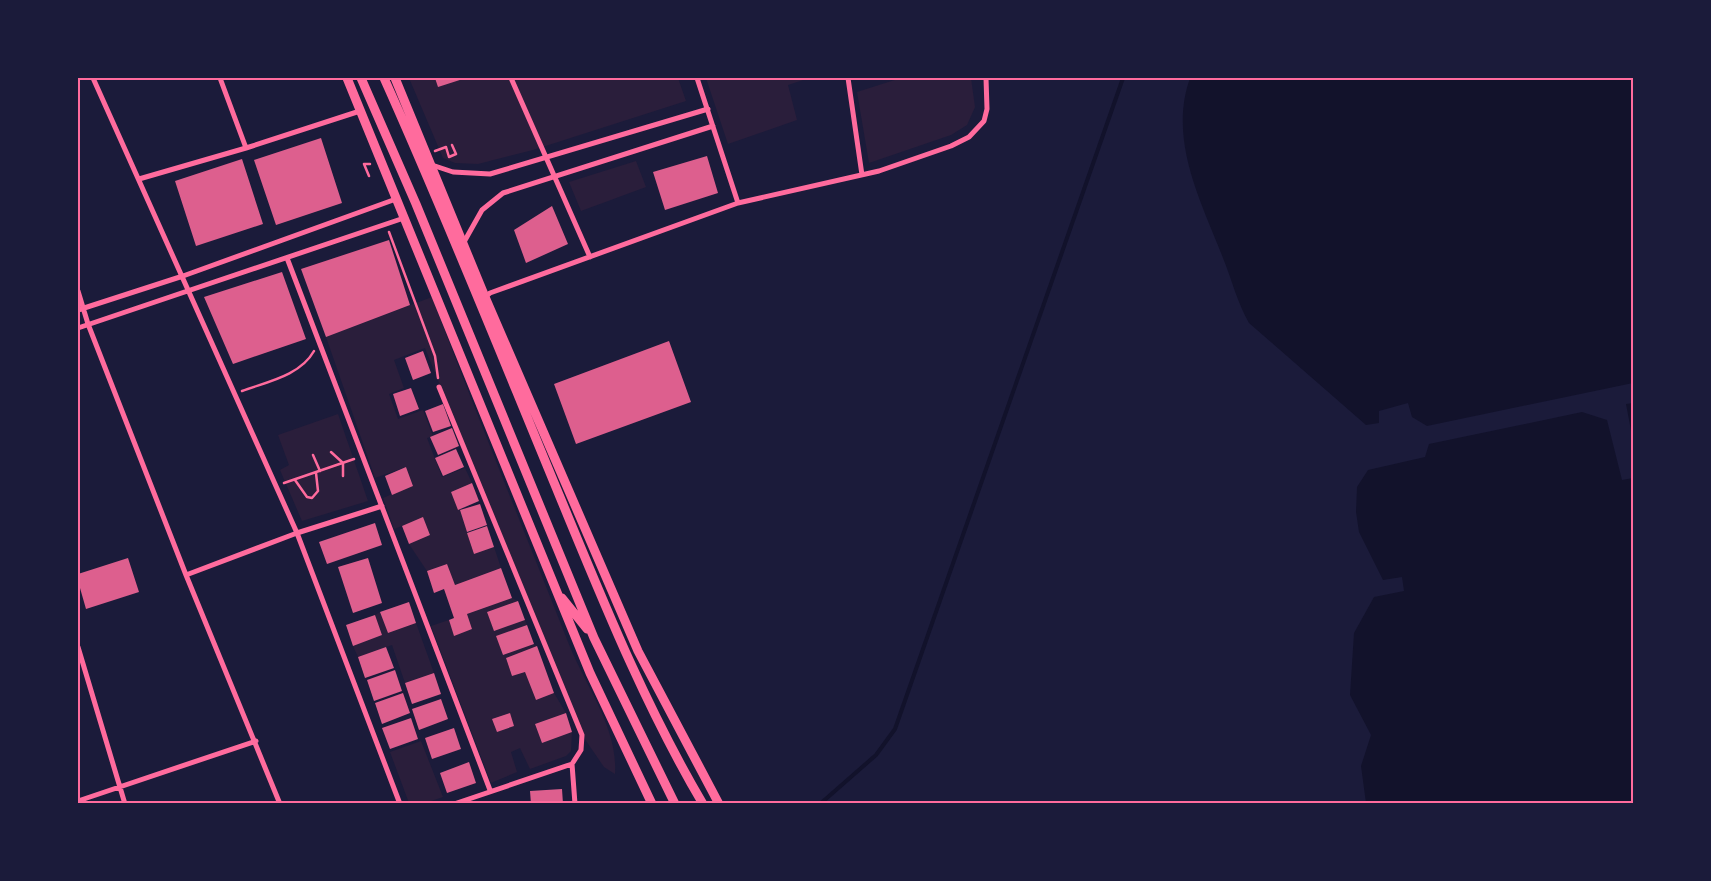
<svg xmlns="http://www.w3.org/2000/svg" width="1711" height="881" viewBox="0 0 1711 881" font-family="'Asap Condensed',sans-serif">
<rect width="100%" height="100%" fill="#1b1b3a"/>
<path fill="#2a1e3b" d="M 409,78 L 678,78 L 686,101 L 533,150 L 478,164 L 455,163 L 443,158 Z
M 706,78 L 809,78 L 788,85 L 797,120 L 728,144 Z
M 901,78 L 971,78 L 975,107 L 967,125 L 951,135 L 869,163 L 857,92 Z
M 636,161 L 646,187 L 581,211 L 569,182 Z
M 432,297 C 476,414 524,530 570,647 C 587,688 618,729 615,774 L 604,767 L 582,735 L 425,348 L 394,360 L 404,388 L 389,394 L 398,419 L 423,410 L 433,436 L 427,438 L 442,477 L 465,468 L 472,483 L 451,492 L 460,510 L 474,554 L 494,547 L 501,568 L 455,585 L 447,564 L 427,571 L 409,544 L 430,535 L 423,518 L 394,529 L 383,498 L 413,485 L 406,467 L 375,478 L 326,337 Z
M 338,414 L 368,501 L 302,521 L 280,470 L 289,465 L 278,435 Z
M 512,598 L 518,601 L 487,612 L 494,630 L 525,620 L 527,625 L 497,636 L 503,655 L 534,644 L 537,646 L 506,658 L 512,676 L 525,672 L 536,700 L 554,693 L 566,713 L 535,724 L 542,743 L 572,732 L 571,751 L 566,756 L 530,769 L 520,748 L 511,752 L 517,772 L 491,783 L 431,626 L 449,620 L 454,635 L 472,629 L 467,614 Z
M 380,612 L 388,633 L 416,623 L 434,673 L 405,683 L 392,645 L 358,657 L 353,646 L 382,635 L 375,615 Z
M 421,741 L 443,797 L 425,803 L 409,803 L 390,752 Z"/>
<path fill="#12122b" d="M 1190,78 L 1633,78 L 1633,383 L 1427,426 L 1412,417 L 1408,403 L 1379,411 L 1379,423 L 1366,425 L 1249,323 C 1237,302 1232,280 1223,258 C 1201,201 1168,140 1190,78 Z
M 1633,403 L 1634,403 L 1633,441 L 1626,404 Z
M 1582,412 L 1607,420 L 1622,480 L 1633,478 L 1633,803 L 1366,803 L 1361,766 L 1371,735 L 1350,695 L 1354,633 L 1374,597 L 1404,591 L 1402,577 L 1383,580 L 1359,532 L 1356,512 L 1357,487 L 1368,470 L 1425,457 L 1429,444 Z"/>
<g fill="none" stroke-linecap="round" stroke-linejoin="round">
<path stroke="#12122b" stroke-width="4" d="M 820,804 L 876,755 L 895,729 L 1123,78"/>
</g>
<path fill="#dd5f8e" d="M 435,78 L 466,78 L 438,87 Z
M 321,138 L 342,203 L 276,225 L 254,160 Z
M 707,156 L 718,193 L 665,210 L 653,172 Z
M 242,159 L 263,224 L 196,246 L 175,181 Z
M 552,206 L 568,244 L 526,263 L 514,230 Z
M 389,240 L 410,305 L 326,337 L 301,269 Z
M 282,272 L 306,339 L 233,364 L 204,297 Z
M 669,341 L 691,402 L 576,444 L 554,384 Z
M 423,351 L 431,373 L 413,380 L 405,358 Z
M 411,388 L 419,409 L 400,416 L 393,394 Z
M 443,404 L 451,426 L 433,432 L 425,411 Z
M 452,428 L 459,446 L 438,455 L 430,437 Z
M 456,449 L 464,467 L 443,476 L 435,458 Z
M 406,467 L 413,486 L 392,495 L 385,476 Z
M 472,483 L 479,501 L 458,510 L 451,492 Z
M 480,504 L 487,525 L 467,532 L 460,510 Z
M 423,517 L 430,535 L 409,544 L 402,526 Z
M 375,523 L 382,545 L 327,564 L 319,542 Z
M 487,526 L 494,547 L 474,554 L 467,533 Z
M 128,558 L 139,592 L 86,609 L 78,581 L 78,574 Z
M 368,558 L 382,603 L 353,613 L 338,567 Z
M 447,564 L 455,585 L 501,568 L 512,598 L 467,614 L 472,629 L 454,636 L 449,620 L 454,618 L 444,589 L 434,593 L 427,571 Z
M 518,601 L 525,620 L 494,631 L 487,612 Z
M 409,602 L 416,623 L 388,633 L 380,612 Z
M 375,615 L 382,635 L 353,646 L 346,625 Z
M 527,625 L 534,644 L 503,655 L 496,636 Z
M 537,646 L 554,693 L 536,700 L 525,672 L 512,676 L 506,658 Z
M 386,647 L 394,668 L 365,678 L 358,657 Z
M 395,670 L 402,691 L 374,701 L 367,680 Z
M 434,673 L 441,694 L 412,704 L 405,683 Z
M 403,693 L 410,713 L 382,724 L 375,703 Z
M 441,699 L 448,719 L 419,730 L 412,709 Z
M 510,713 L 514,726 L 497,732 L 492,719 Z
M 566,713 L 572,732 L 542,743 L 535,724 Z
M 411,718 L 418,739 L 390,749 L 382,728 Z
M 454,728 L 461,749 L 432,759 L 425,738 Z
M 469,762 L 476,783 L 447,793 L 440,773 Z
M 562,789 L 563,804 L 531,804 L 530,791 Z"/>
<g fill="none" stroke-linecap="round" stroke-linejoin="round">
<path stroke="#ff6b9d" stroke-width="2.5" d="M 435,151 L 446,147 L 449,157 L 456,154 L 452,145
M 369,176 L 364,164 L 370,164
M 389,232 L 435,356 L 438,378
M 242,391 C 266,382 300,376 314,351
M 331,452 L 343,463 L 343,476
M 313,455 L 320,471
M 295,480 L 307,497 L 312,498 L 318,491 L 316,473
M 284,483 L 354,459"/>
<path stroke="#ff6b9d" stroke-width="5" d="M 93,78 L 297,533 L 400,804
M 220,78 L 246,148
M 511,78 L 590,257
M 697,78 L 738,203
M 848,78 L 862,175
M 432,165 L 453,172 L 490,174 L 708,109
M 139,179 L 246,148 L 360,111
M 464,242 L 482,210 L 503,193 L 713,126
M 287,258 L 490,790
M 78,291 L 88,324 L 186,575 L 280,804
M 485,297 L 490,293 L 738,203 L 879,171 L 951,146 L 969,137 L 984,121 L 987,109 L 986,78
M 78,310 L 183,276 L 396,199
M 78,328 L 404,218
M 439,387 L 582,735 L 581,750 L 572,764 L 454,804
M 186,575 L 297,533 L 382,506
M 78,647 L 125,804
M 572,764 L 575,804
M 78,801 L 256,741"/>
<path stroke="#ff6b9d" stroke-width="9" d="M 347,78 L 590,673 L 652,804
M 361,78 L 416,204 L 594,638 L 675,804
M 384,78 C 446,216 502,357 560,497 C 603,601 645,706 703,804
M 395,78 L 485,297 L 638,651 L 719,804
M 562,598 L 587,629"/>
</g>
<rect width="1711" height="881" fill="none" stroke="#1b1b3a" stroke-width="158"/>
<rect x="79" y="79" width="1553" height="723" fill="none" stroke="#ff6b9d" stroke-width="2"/>
</svg>
